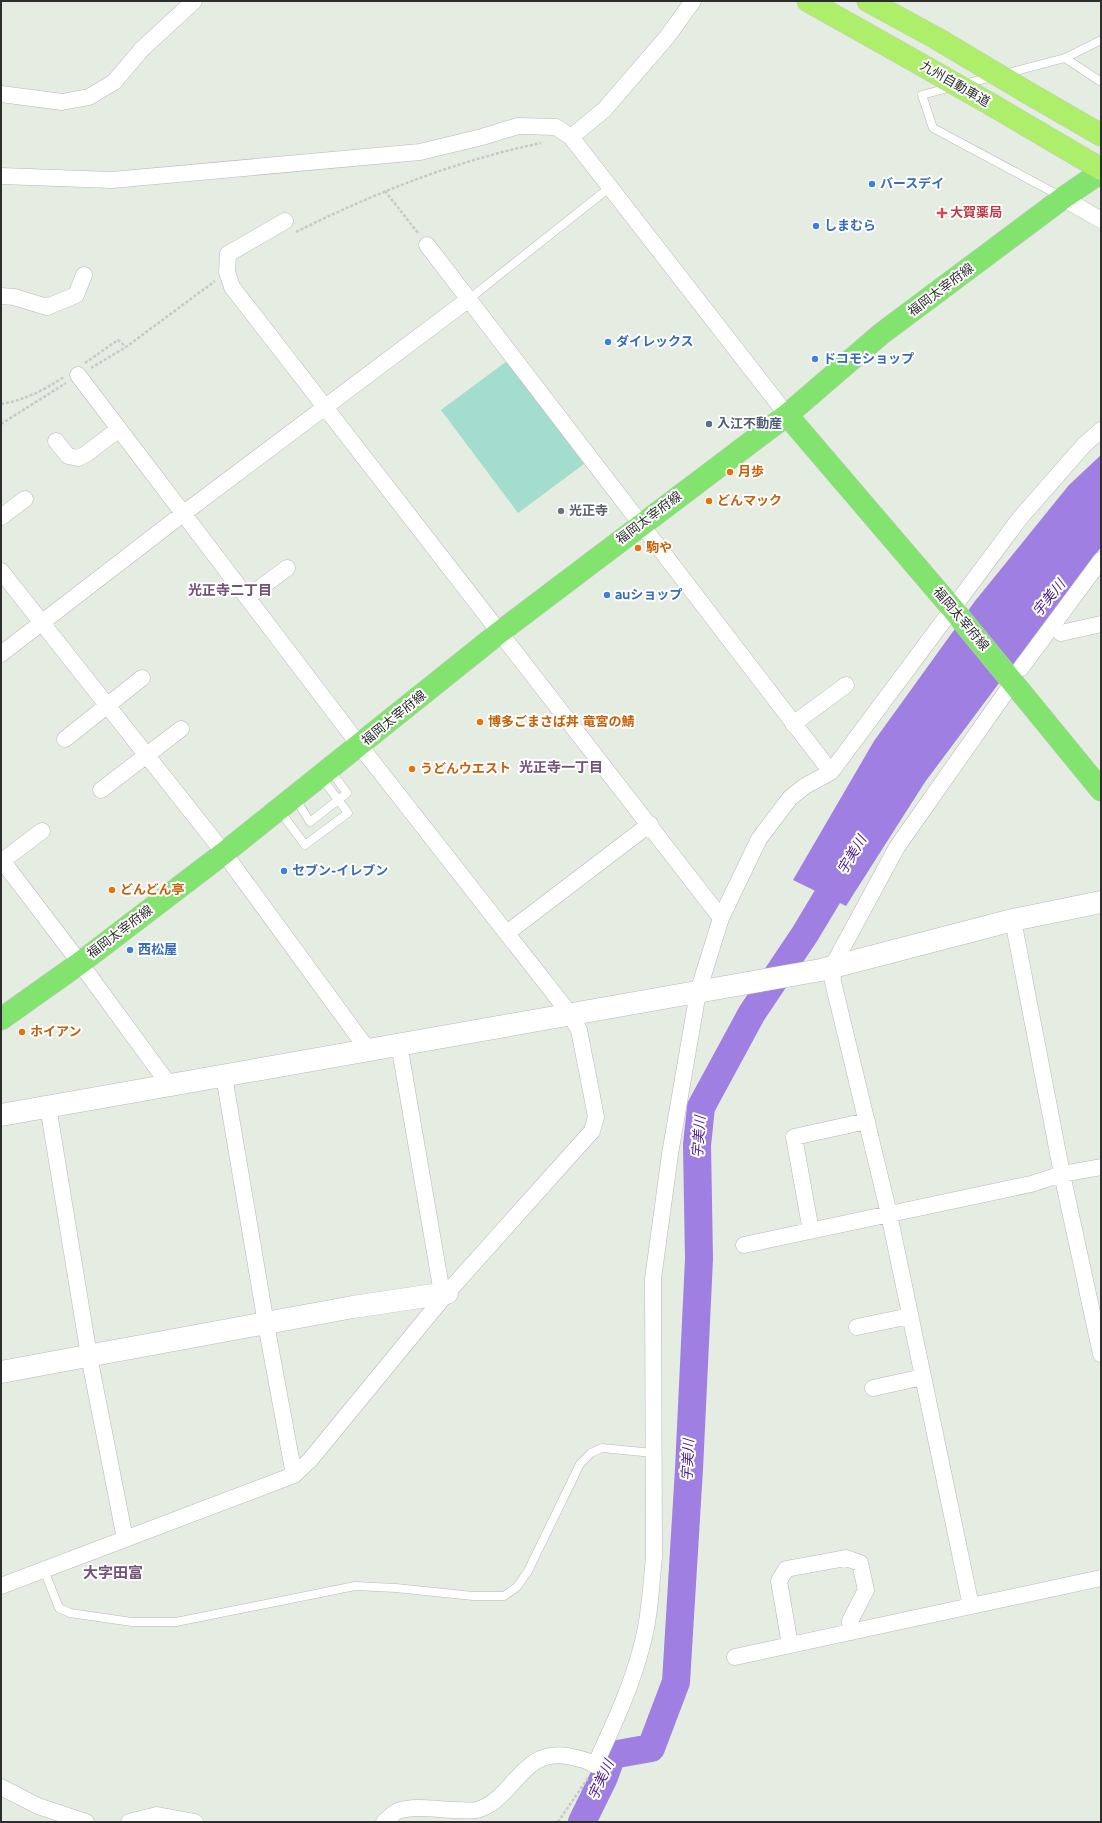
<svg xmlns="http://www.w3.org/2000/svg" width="1102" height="1823" viewBox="0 0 1102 1823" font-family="'Varela Round','Noto Sans JP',sans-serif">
<rect width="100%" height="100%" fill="#e5ece1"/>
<path fill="#a3ddcd" d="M 507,361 L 584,464 L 518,513 L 441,410 Z"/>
<path fill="#a07fe3" d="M 1101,455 L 1101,547 L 925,782 L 846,906 L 793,880 L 874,741 L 975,601 L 1069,485 Z"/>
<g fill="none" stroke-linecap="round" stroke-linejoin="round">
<path stroke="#a07fe3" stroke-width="28" d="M 582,1822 L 604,1777 L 612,1755 L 651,1748 L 676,1682 L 689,1469 L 699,1259 L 697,1145 L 701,1107 L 752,1013 L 805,934 L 847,864"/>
<g stroke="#bdb4bf" stroke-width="9">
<path id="lane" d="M 1065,58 L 1101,82
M 1004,74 L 1065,58 L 1101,40
M 963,84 L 993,77
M 952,87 L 922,95 L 933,128 L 1062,197
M 469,299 L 609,188
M 295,798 L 310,822 L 347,793 L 330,770
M 279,810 L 305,845 L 348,813 L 321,777
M 44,1570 L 59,1608 L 70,1613 L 132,1622 L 176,1622 L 355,1586 L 396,1588 L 473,1596 L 504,1596 L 517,1587 L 528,1571 L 580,1464 L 591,1453 L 602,1448 L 653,1453"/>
</g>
<g stroke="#bdb4bf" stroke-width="17">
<path id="street" d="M 1,94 L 62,102 L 89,97 L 114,82 L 142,49 L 194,1
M 571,137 L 604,110 L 667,37 L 693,1
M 1,176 L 112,180 L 420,152 L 482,137 L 518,126 L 556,127 L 571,137 L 787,415
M 1063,198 L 1101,220
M 285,221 L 228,254 L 227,272 L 232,287 L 721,918
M 427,245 L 831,772
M 1,296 L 14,297 L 47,307 L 76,295 L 84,275
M 56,441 L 68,456 L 78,458 L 86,454 L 119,429
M 1,517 L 25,499
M 1,571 L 224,853 L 368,1050
M 248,597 L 287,568
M 1061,633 L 1101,624
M 1,654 L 184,513 L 469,299
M 1021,668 L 1101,560
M 793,724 L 846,685
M 65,739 L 142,678
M 101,790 L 181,729
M 1,859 L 80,963 L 170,1086
M 2,861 L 42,831
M 1013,920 L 1062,1174 L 1101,1354
M 507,933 L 650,824
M 399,1044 L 442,1293
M 224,1076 L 266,1324 L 294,1475
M 48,1106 L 89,1356 L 125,1539
M 811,1231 L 794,1137 L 867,1121
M 744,1245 L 1031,1184 L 1062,1174 L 1101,1167
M 857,1327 L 910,1316
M 873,1388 L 923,1377
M 1,1586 L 294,1475 L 310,1460 L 447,1293 L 592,1131 L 596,1117 L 591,1091 L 579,1030 L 570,1014 L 360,746 L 78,375
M 971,1606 L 889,1214 L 833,982 L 832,967 L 897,847 L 1006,692
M 790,1645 L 779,1581 L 786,1569 L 846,1558 L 860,1563 L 866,1590 L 850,1621 L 851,1632
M 735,1657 L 1101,1578
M 1,1787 L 38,1806 L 86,1822
M 129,1822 L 157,1815 L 195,1822
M 384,1822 C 388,1819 393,1813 398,1811 C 415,1805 438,1810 456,1810 C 463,1810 473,1812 480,1809 C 515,1796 522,1749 567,1756 C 577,1758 586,1759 595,1765 C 613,1726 632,1686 642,1645 C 650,1617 651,1586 654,1557 L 653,1279 L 670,1154 L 698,992 L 721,918 L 759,839 L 790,798 L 805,786 L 831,772 L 1020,518 L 1084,445 L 1101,430"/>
</g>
<g stroke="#bdb4bf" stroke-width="23">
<path id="secondary" d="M 1,1115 L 821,970 L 1013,920 L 1101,902
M 1,1372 L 353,1307 L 447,1293"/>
</g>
<g stroke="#c8c8c8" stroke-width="23">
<path id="primary" d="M 787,415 L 952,608 L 1101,790
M 1,1019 L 80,963 L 224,853 L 500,632 L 787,415 L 881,334 L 1063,198 L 1101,172"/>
</g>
<g stroke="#c8c8c8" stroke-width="23">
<path id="highway" d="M 808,1 L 906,56
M 868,1 L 936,38
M 1025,91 L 1101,135
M 992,105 L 1101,169"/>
</g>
<path stroke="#c8c8c8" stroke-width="2.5" stroke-dasharray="3 2" stroke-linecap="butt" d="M 385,191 L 418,233
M 296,232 C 374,193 455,161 541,143
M 85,363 L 118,340 L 126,347
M 91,368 L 126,347 L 215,281
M 1,404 C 25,400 44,390 64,377
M 1,424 L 66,383
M 558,1822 L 588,1778"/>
<use href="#lane" stroke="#fff" stroke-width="8"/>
<use href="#street" stroke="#fff" stroke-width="16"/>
<use href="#secondary" stroke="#fff" stroke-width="22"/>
<use href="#primary" stroke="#83e36f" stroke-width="22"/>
<use href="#highway" stroke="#adee6a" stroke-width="22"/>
<g stroke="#c8c8c8" stroke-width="23" stroke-linecap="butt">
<path id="highway-bridge" d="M 936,38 L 1025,91
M 906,56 L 992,105"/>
</g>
<use href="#highway-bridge" stroke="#adee6a" stroke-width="22"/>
</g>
<g fill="#3f7fe0" stroke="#fff" stroke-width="1.5">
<circle cx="872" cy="184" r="4"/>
<circle cx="816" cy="226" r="4"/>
<circle cx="608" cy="342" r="4"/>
<circle cx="815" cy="359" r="4"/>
<circle cx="607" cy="595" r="4"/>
<circle cx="284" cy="871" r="4"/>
<circle cx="130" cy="950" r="4"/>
</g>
<path fill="#e0444e" stroke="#fff" stroke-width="1.5" d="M940 207h4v4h4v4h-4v4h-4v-4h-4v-4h4z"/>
<circle fill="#5c6f8a" stroke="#fff" stroke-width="1.5" cx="709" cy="424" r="4"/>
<g fill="#e8710a" stroke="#fff" stroke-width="1.5">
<circle cx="730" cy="472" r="4"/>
<circle cx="709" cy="501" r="4"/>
<circle cx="638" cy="548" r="4"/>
<circle cx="480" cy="722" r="4"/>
<circle cx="412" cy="769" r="4"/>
<circle cx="112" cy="890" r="4"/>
<circle cx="22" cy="1032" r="4"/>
</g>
<circle fill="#6b7280" stroke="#fff" stroke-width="1.5" cx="561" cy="511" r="4"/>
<g text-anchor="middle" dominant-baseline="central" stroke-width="4" stroke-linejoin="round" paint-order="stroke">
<g font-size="13" fill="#2d2d2d" stroke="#fff">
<text transform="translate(955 84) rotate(30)">九州自動車道</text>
<text transform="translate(941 290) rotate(-37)">福岡太宰府線</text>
<text transform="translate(649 518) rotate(-37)">福岡太宰府線</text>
<text transform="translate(961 619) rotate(50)">福岡太宰府線</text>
<text transform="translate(394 718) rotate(-39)">福岡太宰府線</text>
<text transform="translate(120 932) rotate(-37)">福岡太宰府線</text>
</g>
<g font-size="13" font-weight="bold" fill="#366cbe" stroke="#fff" text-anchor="start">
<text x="880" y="184">バースデイ</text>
<text x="824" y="226">しまむら</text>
<text x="616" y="342">ダイレックス</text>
<text x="823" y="359">ドコモショップ</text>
<text x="615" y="595">auショップ</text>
<text x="292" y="871">セブン-イレブン</text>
<text x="138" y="950">西松屋</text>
</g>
<g font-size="13" font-weight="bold" fill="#be3a42" stroke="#fff" text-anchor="start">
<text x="950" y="213">大賀薬局</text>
</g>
<g font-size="13" font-weight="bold" fill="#4e5e75" stroke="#fff" text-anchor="start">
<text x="717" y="424">入江不動産</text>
</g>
<g font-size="13" font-weight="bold" fill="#c56008" stroke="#fff" text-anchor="start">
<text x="738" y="472">月歩</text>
<text x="717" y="501">どんマック</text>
<text x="646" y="548">駒や</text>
<text x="488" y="722">博多ごまさば丼 竜宮の鯖</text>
<text x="420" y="769">うどんウエスト</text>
<text x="120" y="890">どんどん亭</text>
<text x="30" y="1032">ホイアン</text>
</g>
<g font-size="13" font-weight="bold" fill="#5b616d" stroke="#fff" text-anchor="start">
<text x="569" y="511">光正寺</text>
</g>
<g font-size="14" font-weight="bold" fill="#745179" stroke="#fff">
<text x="230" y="590">光正寺二丁目</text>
<text x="561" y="767">光正寺一丁目</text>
</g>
<g font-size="14" font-style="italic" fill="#4b1c91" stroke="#fff">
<text transform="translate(1049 598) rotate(-51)">宇美川</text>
<text transform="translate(852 855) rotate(-59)">宇美川</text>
<text transform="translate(699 1137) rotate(-86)">宇美川</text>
<text transform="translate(688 1460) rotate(-87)">宇美川</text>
<text transform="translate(601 1780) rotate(-65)">宇美川</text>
</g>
<g font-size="15" font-weight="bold" fill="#745179" stroke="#fff">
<text x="113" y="1573">大字田富</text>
</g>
</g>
<rect width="1102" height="1823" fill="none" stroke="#2d2d2d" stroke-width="4"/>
</svg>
